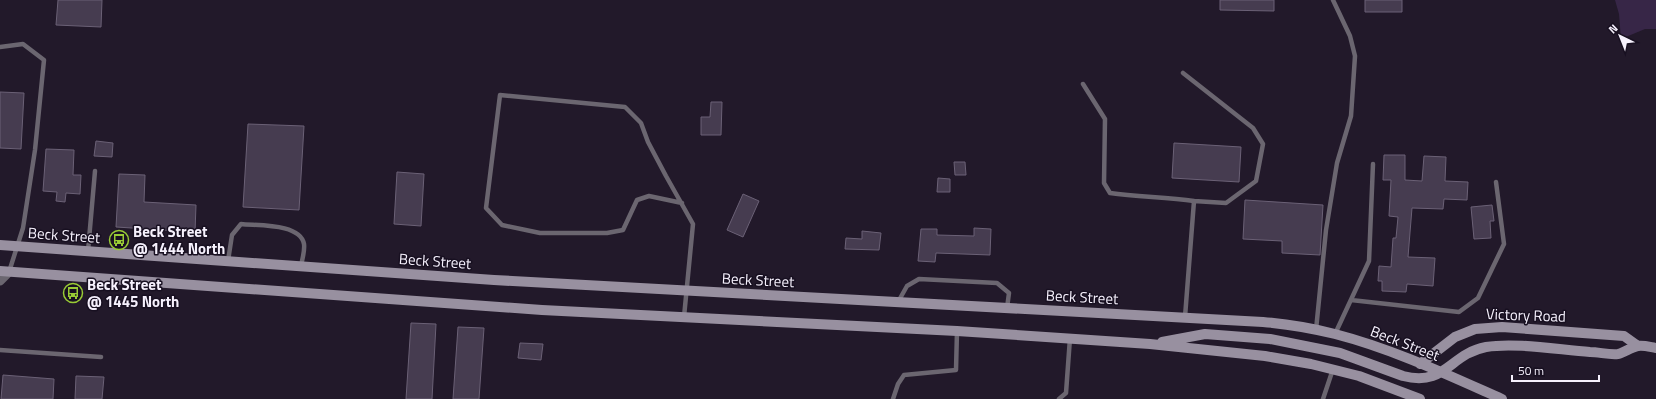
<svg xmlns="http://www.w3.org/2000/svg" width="1656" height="399" viewBox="0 0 1656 399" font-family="'Titillium Web',sans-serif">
<rect width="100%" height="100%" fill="#22192a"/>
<path fill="#372647" d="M 1615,0 L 1656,0 L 1656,29 L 1645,29 L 1621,39 L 1619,14 Z"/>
<path fill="#463c50" stroke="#6b6176" d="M 58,0 L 102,0 L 101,27 L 56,25 Z
M 1220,0 L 1274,0 L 1274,11 L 1220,10 Z
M 1365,0 L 1402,0 L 1402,12 L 1365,12 Z
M 0,92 L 24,93 L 21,149 L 0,148 Z
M 711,102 L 722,102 L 721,135 L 701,135 L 701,117 L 710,117 Z
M 248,124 L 304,126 L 299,210 L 243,207 Z
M 96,141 L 113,143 L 112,157 L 94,156 Z
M 1174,143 L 1241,147 L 1239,182 L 1172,178 Z
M 46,149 L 74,150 L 73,175 L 81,175 L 80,194 L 66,193 L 65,202 L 56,201 L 57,192 L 43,191 Z
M 1384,155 L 1405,155 L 1405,180 L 1422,181 L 1424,156 L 1446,157 L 1445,181 L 1468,182 L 1467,200 L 1444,199 L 1443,209 L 1412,208 L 1408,257 L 1435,258 L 1433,286 L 1407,284 L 1406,292 L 1382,291 L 1382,281 L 1378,281 L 1379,266 L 1391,267 L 1393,238 L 1396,238 L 1398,217 L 1389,216 L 1391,180 L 1383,180 Z
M 954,162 L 965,162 L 966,175 L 955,175 Z
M 397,172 L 424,174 L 421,226 L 394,224 Z
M 119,174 L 145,175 L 144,202 L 196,205 L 195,232 L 116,227 Z
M 938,178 L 950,179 L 950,192 L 937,192 Z
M 743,194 L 759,201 L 743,237 L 727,230 Z
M 1245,200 L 1323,205 L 1320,255 L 1282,253 L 1282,241 L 1243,239 Z
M 1492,205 L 1494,221 L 1490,221 L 1491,238 L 1474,239 L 1471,207 Z
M 974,228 L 991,229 L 990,255 L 936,253 L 935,262 L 918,261 L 921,229 L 937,229 L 937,235 L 974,236 Z
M 862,231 L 881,233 L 879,250 L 845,249 L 846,238 L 862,239 Z
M 411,323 L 436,324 L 432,399 L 406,399 Z
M 458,327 L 484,328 L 479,399 L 453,399 Z
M 520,343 L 543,344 L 541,360 L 518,358 Z
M 3,375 L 54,379 L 53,399 L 1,399 Z
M 76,376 L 104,377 L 102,399 L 75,399 Z"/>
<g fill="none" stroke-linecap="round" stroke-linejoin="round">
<path stroke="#6b6670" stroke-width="4.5" d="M 0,47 L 23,44 L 44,60 L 35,150 L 23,228 L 9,272
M 1183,73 L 1253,128 L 1263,144 L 1256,181 L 1226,203 L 1194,201
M 1083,84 L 1105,119 L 1104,183 L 1110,193 C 1138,197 1166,197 1194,201 L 1185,317
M 682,203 L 649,196 L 637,200 L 623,230 L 607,233 L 540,233 L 502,225 L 486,208 L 500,95 L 625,107 L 641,123 L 648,142 L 666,176 L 693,224 L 684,317
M 88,251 L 95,171
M 228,261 L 232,235 L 241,224 C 257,226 300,223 304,244 C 305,251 302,260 301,266
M 1351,300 L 1459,312 L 1478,298 L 1504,244 L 1496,182
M 898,302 L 907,286 L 919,279 L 997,283 L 1009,293 L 1007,308
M 1316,330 L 1326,230 L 1337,163 L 1351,116 L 1355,56 L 1350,36 L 1333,0
M 1335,334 L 1369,261 L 1373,164
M 0,350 L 101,357
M 893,399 L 898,384 L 904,375 L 956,370 L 957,331
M 1059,399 L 1066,393 L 1070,338
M 1323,399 L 1333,369"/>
<path stroke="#6b6670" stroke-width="9" d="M 0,281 L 9,272"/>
<path stroke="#9890a0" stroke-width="10" d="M 0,245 L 494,280 L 1263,322 C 1287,324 1311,328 1335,334 C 1393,349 1448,375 1502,399
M 0,271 L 542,310 L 957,331 L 1150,344 L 1265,356 L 1311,364 L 1359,376 L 1420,399
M 1162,342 L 1205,334 L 1270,339 L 1340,353 L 1403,376 C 1446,387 1449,354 1486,347 C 1515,342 1560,350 1590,352 C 1599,352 1609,355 1618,354 C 1624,353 1631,347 1638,346 C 1643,345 1650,347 1656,348
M 1420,364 L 1455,337 L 1475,329 L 1502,327 L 1624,336 L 1638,346"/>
</g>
<defs>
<g id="bus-ring" transform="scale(1)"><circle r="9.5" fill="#181021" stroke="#99cb35" stroke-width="1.5"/><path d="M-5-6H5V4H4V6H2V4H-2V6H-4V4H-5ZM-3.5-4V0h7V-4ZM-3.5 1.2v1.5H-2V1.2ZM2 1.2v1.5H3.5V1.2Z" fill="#99cb35"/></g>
</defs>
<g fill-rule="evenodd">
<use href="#bus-ring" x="119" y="240"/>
<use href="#bus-ring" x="73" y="293"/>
</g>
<g text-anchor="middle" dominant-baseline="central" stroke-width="3" stroke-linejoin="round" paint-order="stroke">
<g font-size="15" font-weight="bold" fill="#f6f1fd" stroke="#181021" text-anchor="start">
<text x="133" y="231">Beck Street<tspan x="133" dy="17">@ 1444 North</tspan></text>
<text x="87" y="284">Beck Street<tspan x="87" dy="17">@ 1445 North</tspan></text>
</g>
<g font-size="15" fill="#f6f1fd" stroke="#181021">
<text transform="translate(64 235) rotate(4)">Beck Street</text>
<text transform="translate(435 261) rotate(4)">Beck Street</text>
<text transform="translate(758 280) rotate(3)">Beck Street</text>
<text transform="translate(1082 297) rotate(3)">Beck Street</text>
<text transform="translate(1526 315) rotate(2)">Victory Road</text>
<text transform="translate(1405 343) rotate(21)">Beck Street</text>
</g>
</g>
<g transform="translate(1620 36) rotate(317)" stroke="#181021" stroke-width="3" paint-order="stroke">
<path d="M0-3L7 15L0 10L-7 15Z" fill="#f6f1fd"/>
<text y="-6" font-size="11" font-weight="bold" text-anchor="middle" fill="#f6f1fd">N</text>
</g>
<path d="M1512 375v6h87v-6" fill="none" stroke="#f6f1fd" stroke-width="2"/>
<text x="1518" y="375" font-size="12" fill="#f6f1fd" stroke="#181021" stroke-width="3" paint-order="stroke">50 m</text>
</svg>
